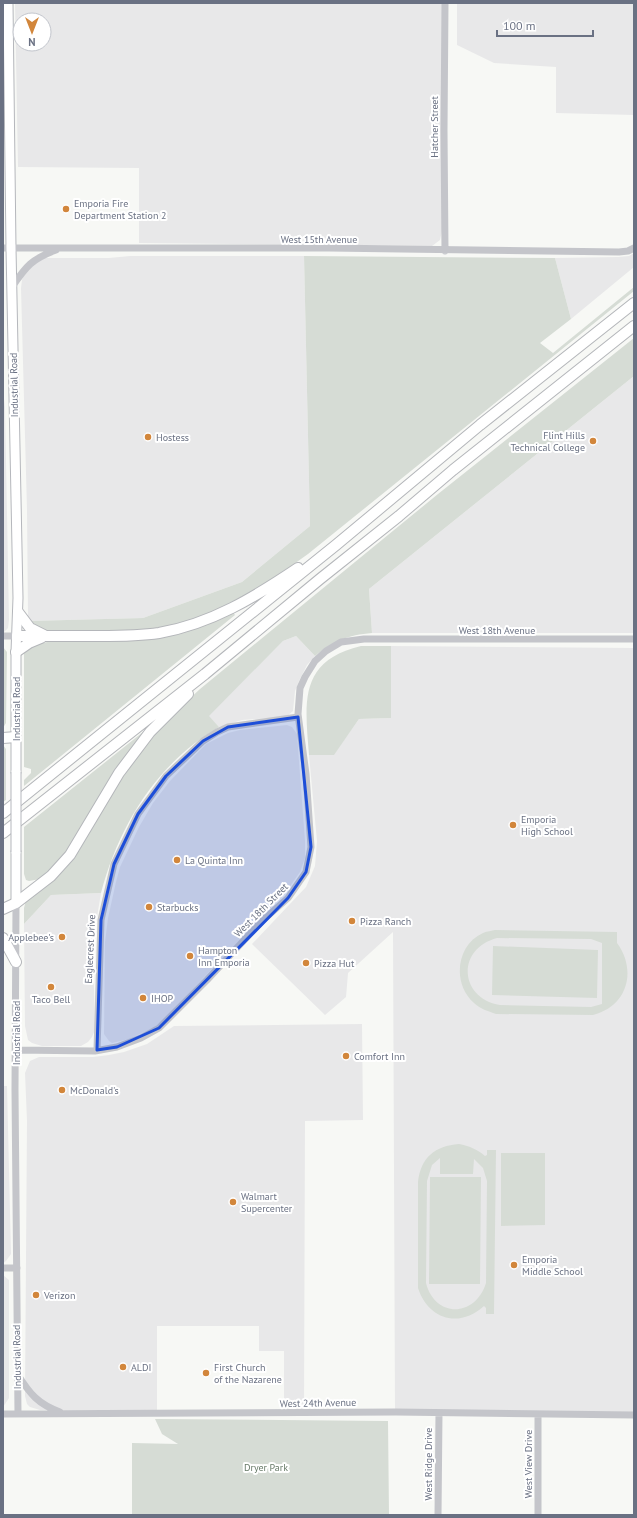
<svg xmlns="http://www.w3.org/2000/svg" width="637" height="1518" viewBox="0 0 637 1518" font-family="'PT Sans',sans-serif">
<rect width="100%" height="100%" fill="#f7f8f5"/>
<path fill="#e8e8e9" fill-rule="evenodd" d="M 15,3 L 443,3 L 442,231 L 440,240 L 432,246 L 139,243 L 139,168 L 18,167 ZM 20,20 L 44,20 L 44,44 L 20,44 Z
M 457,3 L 634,3 L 634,231 L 634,115 L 556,113 L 556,67 L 494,63 L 457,45 Z
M 634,253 L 634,267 L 571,319 L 555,258 L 618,257 L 629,256 Z
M 130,256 L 304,256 L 310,526 L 242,582 L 143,618 L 29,621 L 28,615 L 27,510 L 21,288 L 22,280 L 24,274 L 39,260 L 45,258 L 109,258 Z
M 634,376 L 634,633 L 372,633 L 369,589 Z
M 3,390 L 5,407 L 9,620 L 8,628 L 3,633 Z
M 296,636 L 315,656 L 307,665 L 299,681 L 295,691 L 293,711 L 286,717 L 242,720 L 219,727 L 208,716 L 283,641 Z
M 391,646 L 634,648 L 634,1412 L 395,1410 L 393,932 L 348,973 L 346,997 L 325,1015 L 252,944 L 306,887 L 315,866 L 317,841 L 309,755 L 334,754 L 359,719 L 391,718 Z
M 287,725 L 292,727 L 297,734 L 305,841 L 305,858 L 300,872 L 286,892 L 162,1021 L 153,1028 L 142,1033 L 129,1039 L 112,1043 L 109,1041 L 104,1034 L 105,942 L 108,918 L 116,882 L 120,867 L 139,827 L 153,803 L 170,781 L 206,744 L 228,733 L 240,730 Z
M 101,893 L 96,923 L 93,949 L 95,1030 L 92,1037 L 88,1042 L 81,1046 L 42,1046 L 32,1043 L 28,1040 L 25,1026 L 24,924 L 51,895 Z
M 362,1024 L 363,1120 L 305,1121 L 304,1410 L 284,1410 L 284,1351 L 259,1351 L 259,1326 L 157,1326 L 157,1410 L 40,1410 L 30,1407 L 27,1404 L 25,1396 L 27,1121 L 25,1073 L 30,1061 L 39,1057 L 93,1057 L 109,1055 L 124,1052 L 147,1044 L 174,1026 Z
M 3,1050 L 4,1086 L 7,1086 L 11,1254 L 6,1261 L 3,1263 Z
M 3,1275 L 9,1280 L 9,1398 L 3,1407 Z"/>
<path fill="#d6dcd5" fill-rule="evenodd" d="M 304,256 L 555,258 L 571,319 L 540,343 L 553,353 L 634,287 L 634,291 L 308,554 C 259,589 209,621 148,630 C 115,634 75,632 42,632 L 29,621 L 143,618 L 242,582 L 310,526 Z
M 634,338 L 634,376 L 369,589 L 372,633 C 348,635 333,641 315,656 L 296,636 L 283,641 L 209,716 L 219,727 C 157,763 119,825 101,893 L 51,895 L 24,924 L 24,908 L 26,900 L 50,883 L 66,868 L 79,851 L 103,805 L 135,756 L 171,716 L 200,689 L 438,494 Z
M 233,612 L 235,615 L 24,786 L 24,780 L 31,773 L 31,769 L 24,767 L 24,652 L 36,645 L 47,642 L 108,641 L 136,639 Z
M 361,646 L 391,646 L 391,718 L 359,719 L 334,755 L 309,755 C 305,703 298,661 361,646 Z
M 3,647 L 7,652 L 6,723 L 3,728 Z
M 143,732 L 145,734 L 112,776 L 61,860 L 40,879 L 29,881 L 26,880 L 24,874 L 24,827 Z
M 3,745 L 6,749 L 6,800 L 3,802 Z
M 495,930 L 617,932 L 617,943 C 637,970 628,1006 593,1015 L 496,1014 C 488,1011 480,1009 474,1003 C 452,984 456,945 483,933 C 487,931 492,931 495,930 ZM 497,938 L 591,939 L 602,943 L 602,1004 L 591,1007 L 500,1005 C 459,998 456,949 497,938 Z
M 493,946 L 598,950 L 597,998 L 492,995 Z
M 459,1144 C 469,1146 477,1149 485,1156 L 487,1155 L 487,1150 L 496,1150 L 494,1314 L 486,1314 L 486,1308 L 484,1306 C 459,1329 428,1319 418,1288 L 418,1182 C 421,1157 435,1146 459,1144 ZM 440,1158 L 440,1174 L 473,1174 L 474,1159 L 483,1168 L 487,1181 L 486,1283 C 475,1318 435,1318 426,1283 L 427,1181 L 432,1165 Z
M 501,1153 L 545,1153 L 545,1225 L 501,1226 Z
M 430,1177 L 481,1177 L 480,1284 L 429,1284 Z
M 155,1419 L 388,1421 L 389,1515 L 132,1515 L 132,1443 L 178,1444 L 162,1434 Z"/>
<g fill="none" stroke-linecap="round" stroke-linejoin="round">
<g stroke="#b5b7bc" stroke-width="11">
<path id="major" d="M 8,3 L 11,248 L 18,598 L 16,652 L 16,772
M 16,903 L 16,852"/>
</g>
<g stroke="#b4b6ba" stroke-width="12">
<path id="highway" d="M 18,612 L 30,628 L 44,635
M 17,636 C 44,636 71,636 99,636 C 119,636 139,636 159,633 C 211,624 255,597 298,568
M 16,652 L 29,643 L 41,638
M 3,738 L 16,737
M 3,813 L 336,545 L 480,425 L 634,303
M 3,833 L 205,674 L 320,579 L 399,516 L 453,470 L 634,326
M 3,909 L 16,903 L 51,876 L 70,855 L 119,773 L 150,732 L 188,694
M 3,938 L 16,962"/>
</g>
<path stroke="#c4c5ca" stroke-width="7" d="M 445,3 L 444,130 L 445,251
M 3,248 L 329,248 L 619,252 L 628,251 L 634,248
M 12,287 C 26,266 32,259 56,250
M 3,636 L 17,636
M 16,903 L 15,1090 L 18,1414
M 16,1050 L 95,1051 L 117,1047 L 141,1038 L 159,1028 L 207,980 L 262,921 L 288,898 L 306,872 L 311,847 L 306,774 L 298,714 L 300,688 L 305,677 L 315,661 L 326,651 L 341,642 L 364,639 L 634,639
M 97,1050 L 101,920 L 114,864 L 138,814 L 166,776 L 203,741 L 217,732 L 228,727 L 298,717
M 3,1268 L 17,1268
M 18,1375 C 30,1394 38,1404 60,1412
M 3,1414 L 396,1412 L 634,1415
M 438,1515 L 439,1413
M 538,1515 L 538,1414"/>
<use href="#major" stroke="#fff" stroke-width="9"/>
<use href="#highway" stroke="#fff" stroke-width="10"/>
<g stroke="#b5b7bc" stroke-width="11" stroke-linecap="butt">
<path id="major-bridge" d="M 16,772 L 16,852"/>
</g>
<use href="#major-bridge" stroke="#fff" stroke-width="9"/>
</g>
<path fill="#1d4ed8" fill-opacity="0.2" stroke="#1d4ed8" stroke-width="3" stroke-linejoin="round" d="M 298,717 L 311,847 L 306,872 L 288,898 L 159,1028 L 117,1047 L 97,1050 L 101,920 L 114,864 L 138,814 L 166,776 L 203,741 L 228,727 Z"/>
<g fill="#d2863b" stroke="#fff" stroke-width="1.5">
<circle cx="66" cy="209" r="4"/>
<circle cx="148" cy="437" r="4"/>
<circle cx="593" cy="441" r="4"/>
<circle cx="513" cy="825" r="4"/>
<circle cx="177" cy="860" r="4"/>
<circle cx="149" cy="907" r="4"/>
<circle cx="352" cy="921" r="4"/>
<circle cx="62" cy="937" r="4"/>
<circle cx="190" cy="956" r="4"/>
<circle cx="306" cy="963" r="4"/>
<circle cx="51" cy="987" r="4"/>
<circle cx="143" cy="998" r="4"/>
<circle cx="346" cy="1056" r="4"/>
<circle cx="62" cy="1090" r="4"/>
<circle cx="233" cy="1202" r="4"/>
<circle cx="514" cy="1265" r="4"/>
<circle cx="36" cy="1295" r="4"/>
<circle cx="123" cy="1367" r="4"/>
<circle cx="206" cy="1373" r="4"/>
</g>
<g text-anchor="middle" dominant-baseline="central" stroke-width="4" stroke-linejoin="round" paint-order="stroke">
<g font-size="10" fill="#6a7183" stroke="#fff">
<text transform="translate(434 127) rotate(-90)">Hatcher Street</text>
<text x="319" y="239">West 15th Avenue</text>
<text transform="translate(14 385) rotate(-91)">Industrial Road</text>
<text x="497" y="630">West 18th Avenue</text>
<text transform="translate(16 709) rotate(-90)">Industrial Road</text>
<text transform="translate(261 910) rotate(-45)">West 18th Street</text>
<text transform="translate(90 949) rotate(-87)">Eaglecrest Drive</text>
<text transform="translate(16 1033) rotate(-90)">Industrial Road</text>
<text transform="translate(17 1357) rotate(-91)">Industrial Road</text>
<text transform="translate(318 1403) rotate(-1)">West 24th Avenue</text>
<text transform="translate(428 1464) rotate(-90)">West Ridge Drive</text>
<text transform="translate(528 1464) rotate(-90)">West View Drive</text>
</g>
<g font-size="10" fill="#6a7183" stroke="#fff" text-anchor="start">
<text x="74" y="203">Emporia Fire<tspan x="74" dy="12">Department Station 2</tspan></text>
<text x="585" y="435" text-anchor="end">Flint Hills<tspan x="585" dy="12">Technical College</tspan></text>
<text x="156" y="437">Hostess</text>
<text x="521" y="819">Emporia<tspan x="521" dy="12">High School</tspan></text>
<text x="185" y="860">La Quinta Inn</text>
<text x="157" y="907">Starbucks</text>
<text x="360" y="921">Pizza Ranch</text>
<text x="54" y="937" text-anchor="end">Applebee's</text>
<text x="198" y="950">Hampton<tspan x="198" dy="12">Inn Emporia</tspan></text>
<text x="314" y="963">Pizza Hut</text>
<text x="151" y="998">IHOP</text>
<text x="51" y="999" text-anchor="middle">Taco Bell</text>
<text x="354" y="1056">Comfort Inn</text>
<text x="70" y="1090">McDonald's</text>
<text x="241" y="1196">Walmart<tspan x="241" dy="12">Supercenter</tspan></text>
<text x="522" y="1259">Emporia<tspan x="522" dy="12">Middle School</tspan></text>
<text x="44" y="1295">Verizon</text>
<text x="131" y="1367">ALDI</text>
<text x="214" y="1367">First Church<tspan x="214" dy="12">of the Nazarene</tspan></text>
</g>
<g font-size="10" fill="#687b69" stroke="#fff">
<text x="266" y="1467">Dryer Park</text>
</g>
</g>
<rect width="637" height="1518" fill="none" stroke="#6a7183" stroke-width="8"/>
<g transform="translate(32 32) rotate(180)"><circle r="19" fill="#ffffff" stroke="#c3c6cd"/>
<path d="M0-3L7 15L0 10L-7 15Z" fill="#d2863b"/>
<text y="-6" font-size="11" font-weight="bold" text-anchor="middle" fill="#6a7183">N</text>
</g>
<path d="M497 30v6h96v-6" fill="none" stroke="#6a7183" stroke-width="2"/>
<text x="503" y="30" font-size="12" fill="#6a7183" stroke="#ffffff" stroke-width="3" paint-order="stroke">100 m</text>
</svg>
